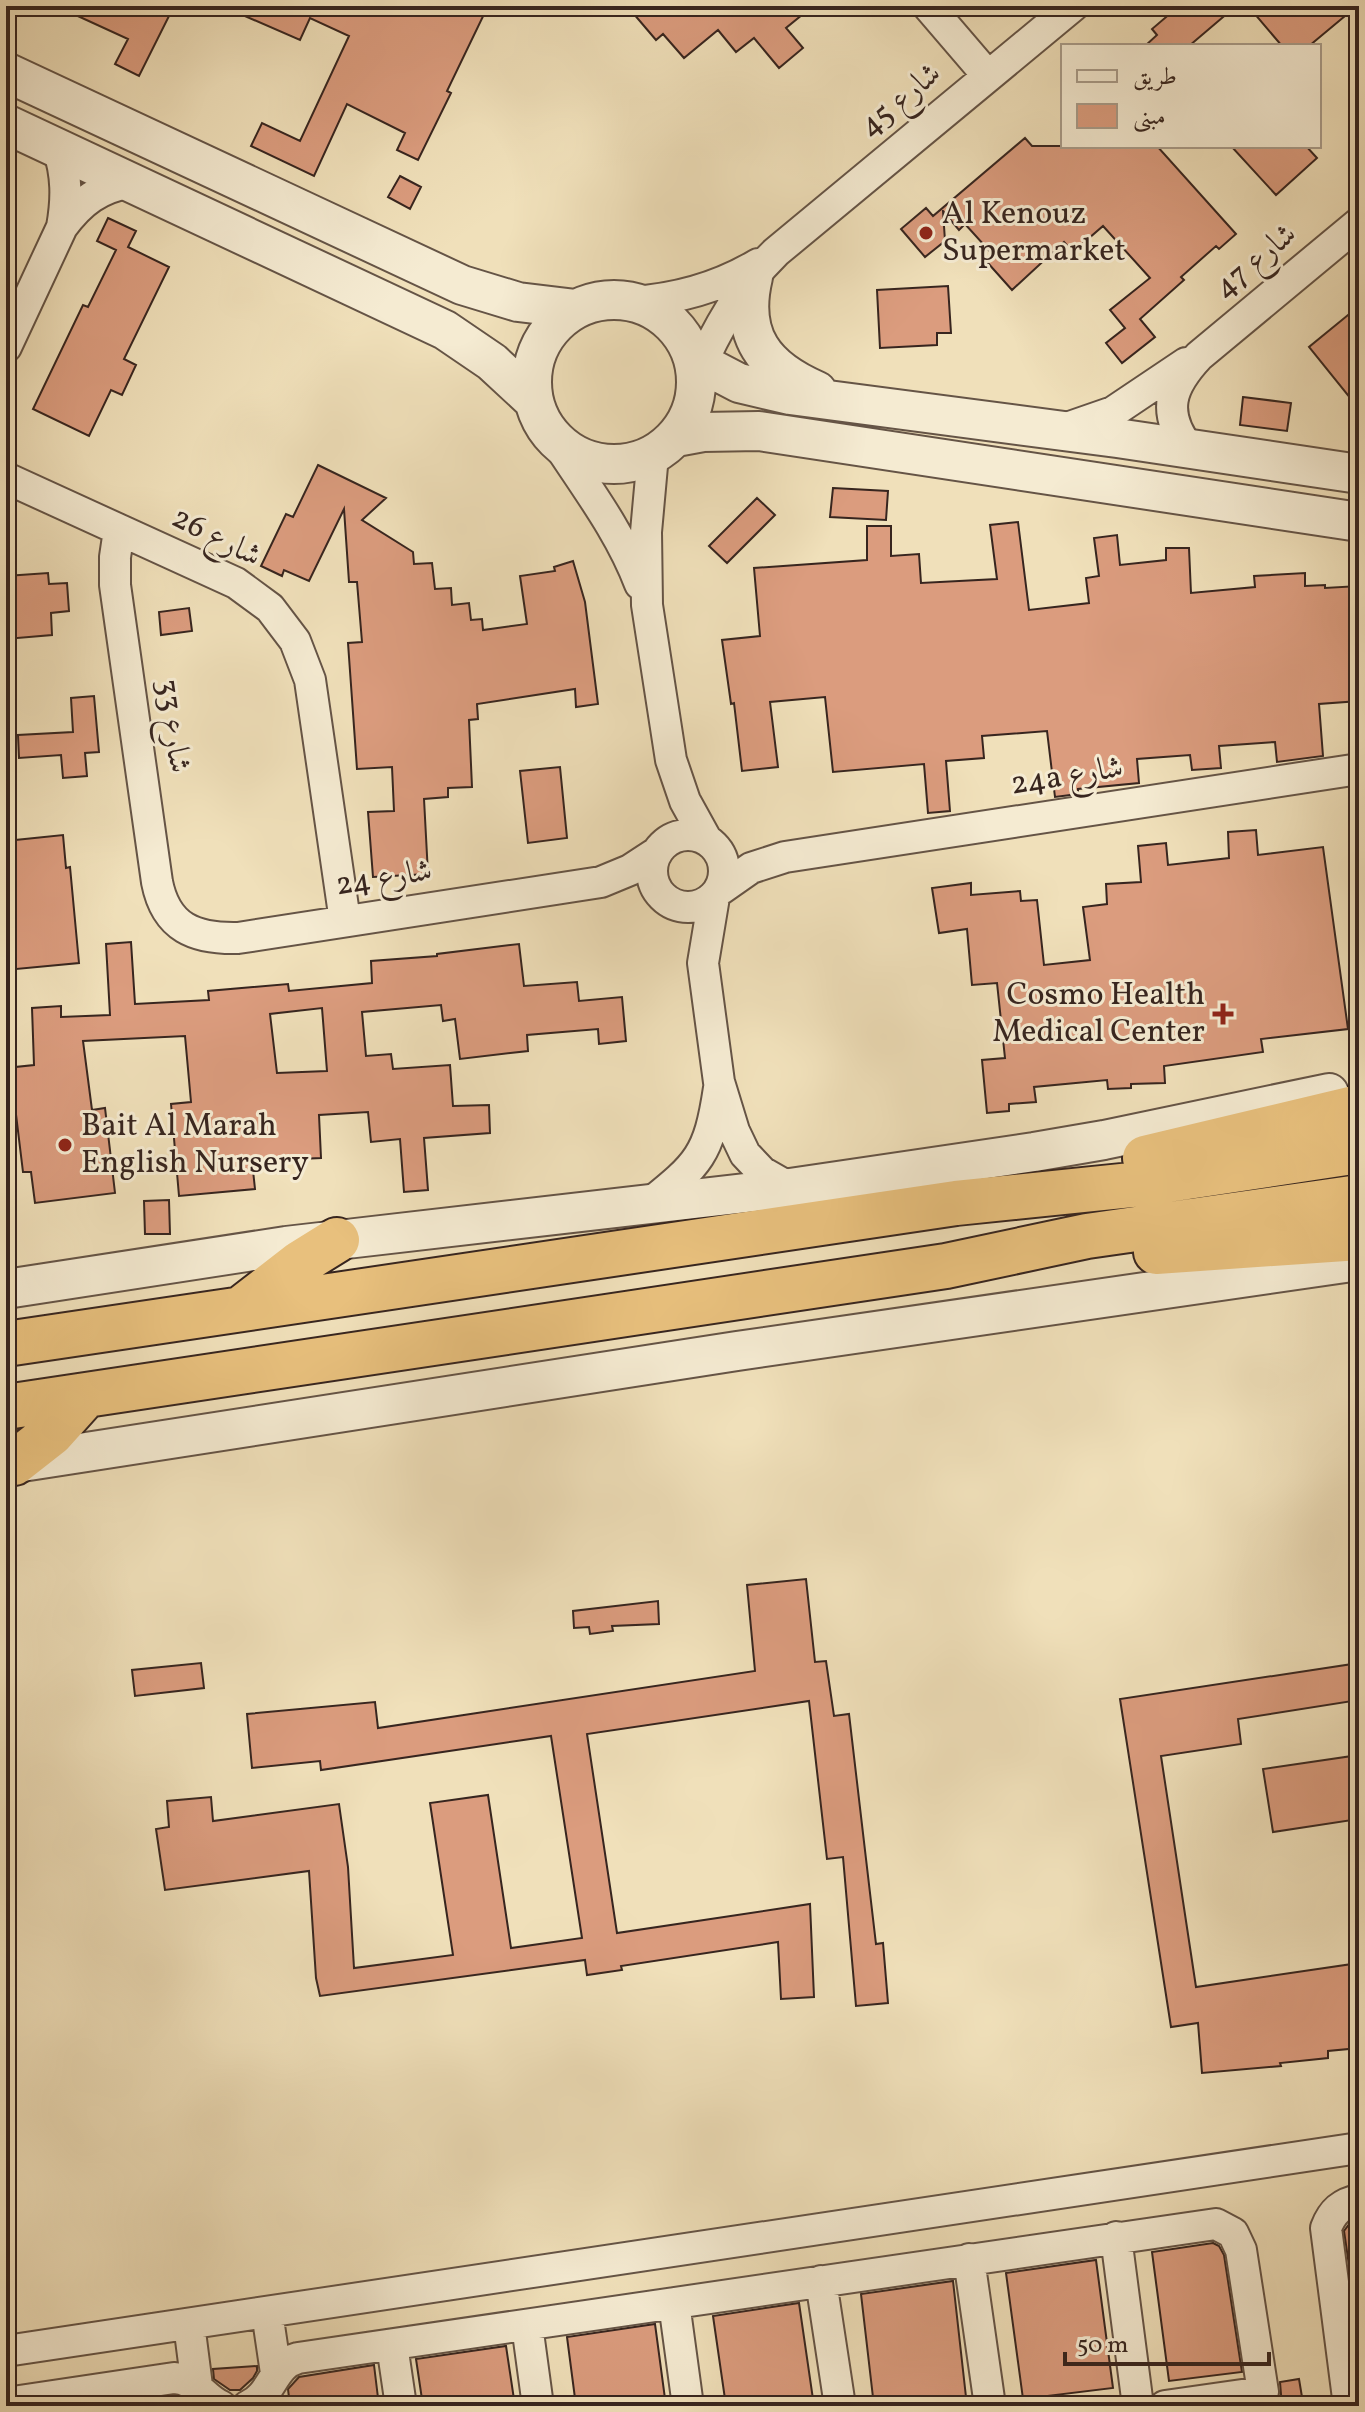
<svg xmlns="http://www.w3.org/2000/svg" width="1365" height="2412" viewBox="0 0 1365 2412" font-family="Vollkorn,Amiri,serif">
<rect width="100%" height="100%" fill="#f0e0ba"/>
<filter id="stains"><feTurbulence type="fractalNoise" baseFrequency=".0025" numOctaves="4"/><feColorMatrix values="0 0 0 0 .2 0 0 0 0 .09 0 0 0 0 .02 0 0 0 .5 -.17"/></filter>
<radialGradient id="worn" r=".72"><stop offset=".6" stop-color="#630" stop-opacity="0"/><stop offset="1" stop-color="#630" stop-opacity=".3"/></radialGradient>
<path fill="#db9c7e" stroke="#37251f" stroke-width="2" fill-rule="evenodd" d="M 56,6 L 174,6 L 139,76 L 115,64 L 128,39 Z
M 222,6 L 488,6 L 447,91 L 451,93 L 418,160 L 397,150 L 405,133 L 347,104 L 314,176 L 251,146 L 262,123 L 300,141 L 349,36 L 310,18 L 300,40 Z
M 627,6 L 813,6 L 786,28 L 803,48 L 779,68 L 754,38 L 736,52 L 718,30 L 684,58 L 663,34 L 656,40 Z
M 1179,6 L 1236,6 L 1189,46 L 1145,46 L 1157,35 L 1152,29 Z
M 1248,6 L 1357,6 L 1309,46 L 1282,46 Z
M 1025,138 L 1032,146 L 1157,146 L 1236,234 L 1219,249 L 1216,246 L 1181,277 L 1184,280 L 1140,319 L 1155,337 L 1122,363 L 1106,343 L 1125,328 L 1110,310 L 1150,278 L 1103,226 L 1073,252 L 1064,242 L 1012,290 L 987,262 L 994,256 L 965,224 L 959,230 L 943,211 L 945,241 L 925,257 L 901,229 L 926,208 L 933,216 Z
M 1231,146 L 1306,146 L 1317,158 L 1276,195 Z
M 400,176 L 421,187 L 410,209 L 388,197 Z
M 108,218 L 136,231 L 128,247 L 169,267 L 124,359 L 136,365 L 122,395 L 111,390 L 89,436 L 33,409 L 83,305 L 88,307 L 116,250 L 97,241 Z
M 948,286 L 951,333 L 937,333 L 937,345 L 880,348 L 877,290 Z
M 1359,306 L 1359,409 L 1309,347 Z
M 1243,397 L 1291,403 L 1287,431 L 1240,425 Z
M 318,465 L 386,498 L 362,520 L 413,552 L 414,564 L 432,563 L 435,589 L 451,588 L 452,605 L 469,603 L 471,620 L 482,619 L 483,630 L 527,624 L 520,576 L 555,571 L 554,567 L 573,561 L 585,602 L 598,704 L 576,707 L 575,689 L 477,704 L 478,719 L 469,720 L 472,787 L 448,788 L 448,797 L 424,799 L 428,874 L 373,877 L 368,812 L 394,811 L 392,767 L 357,769 L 348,643 L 362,642 L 357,582 L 349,582 L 344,509 L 309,581 L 284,570 L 282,576 L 261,566 L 286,514 L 293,517 Z
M 833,488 L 888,491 L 886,520 L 830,517 Z
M 757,498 L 775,515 L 727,563 L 709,546 Z
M 1018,522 L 1029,610 L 1089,603 L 1086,578 L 1099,576 L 1094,538 L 1117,535 L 1120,565 L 1166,560 L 1166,548 L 1189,548 L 1191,593 L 1255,587 L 1254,576 L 1305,573 L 1305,586 L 1325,585 L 1325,588 L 1359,586 L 1359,701 L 1319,704 L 1323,756 L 1277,762 L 1275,742 L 1219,746 L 1221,768 L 1192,770 L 1190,755 L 1137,759 L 1139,783 L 1078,789 L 1078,794 L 1055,797 L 1047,731 L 982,736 L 984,758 L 946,761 L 950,811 L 928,813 L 924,764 L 833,772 L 825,697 L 770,702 L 778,767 L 742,771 L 734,703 L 731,704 L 722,640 L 760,636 L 754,568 L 867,560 L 867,526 L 891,526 L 891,556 L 919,554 L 921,583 L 997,579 L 990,525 Z
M 48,573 L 49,584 L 67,583 L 69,611 L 51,613 L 52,635 L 6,639 L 6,576 Z
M 189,608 L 192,631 L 161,635 L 159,612 Z
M 94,696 L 99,752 L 85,753 L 87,776 L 63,778 L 61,755 L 19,758 L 18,735 L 73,732 L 71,698 Z
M 560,767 L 567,838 L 528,843 L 520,771 Z
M 1256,830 L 1258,855 L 1323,847 L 1348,1029 L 1261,1039 L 1263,1052 L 1164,1066 L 1165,1083 L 1131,1084 L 1131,1088 L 1108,1089 L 1107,1080 L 1034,1087 L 1036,1102 L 1009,1104 L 1009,1111 L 987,1113 L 982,1060 L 1005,1058 L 997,983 L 972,985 L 967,929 L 939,933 L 932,888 L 971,883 L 971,895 L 1020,891 L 1021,901 L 1037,900 L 1044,965 L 1090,960 L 1083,907 L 1107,904 L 1106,884 L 1141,882 L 1138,846 L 1166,843 L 1168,865 L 1229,858 L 1228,832 Z
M 63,835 L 66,868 L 70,867 L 79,963 L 6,970 L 6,841 Z
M 131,942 L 135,1004 L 209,1000 L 208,991 L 288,984 L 289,991 L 372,983 L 371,961 L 437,956 L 437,954 L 519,944 L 524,986 L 577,982 L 579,1001 L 622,997 L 626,1041 L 599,1044 L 598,1029 L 527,1035 L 528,1051 L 460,1059 L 455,1019 L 443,1021 L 441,1005 L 362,1012 L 366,1056 L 391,1054 L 393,1069 L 450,1065 L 453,1106 L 489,1105 L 490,1133 L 424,1138 L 428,1190 L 404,1192 L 400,1139 L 371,1142 L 368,1112 L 319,1115 L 321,1158 L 252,1161 L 255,1189 L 179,1196 L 171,1104 L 191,1102 L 185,1036 L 83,1041 L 92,1110 L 105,1108 L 115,1193 L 35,1203 L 31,1172 L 23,1172 L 13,1090 L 6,1091 L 6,1068 L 34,1065 L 32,1008 L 61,1006 L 61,1017 L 110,1015 L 106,944 ZM 322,1008 L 327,1071 L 277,1073 L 270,1014 Z
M 169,1200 L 170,1234 L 145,1234 L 144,1201 Z
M 806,1579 L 815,1662 L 826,1661 L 834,1716 L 849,1714 L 876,1944 L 883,1943 L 888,2003 L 856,2006 L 843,1857 L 827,1859 L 809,1701 L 587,1734 L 617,1933 L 810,1904 L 814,1997 L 781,1999 L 778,1942 L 621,1966 L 622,1970 L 587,1975 L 585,1960 L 320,1996 L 316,1978 L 309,1871 L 165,1890 L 156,1829 L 169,1827 L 167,1801 L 211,1797 L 213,1821 L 339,1804 L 348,1867 L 354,1968 L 453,1955 L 430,1803 L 488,1795 L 511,1948 L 582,1938 L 551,1736 L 321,1770 L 320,1761 L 252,1768 L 247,1714 L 375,1702 L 378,1728 L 755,1671 L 747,1585 Z
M 658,1601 L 659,1624 L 612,1626 L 613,1631 L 590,1634 L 589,1627 L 574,1628 L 573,1611 Z
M 201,1663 L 204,1688 L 135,1696 L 132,1670 Z
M 1359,1663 L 1359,1700 L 1238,1719 L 1241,1744 L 1161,1756 L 1196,1987 L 1359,1963 L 1359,2048 L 1328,2051 L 1328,2058 L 1280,2063 L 1281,2066 L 1202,2073 L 1198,2023 L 1171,2027 L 1120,1699 Z
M 1359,1755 L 1359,1819 L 1273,1832 L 1263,1769 Z
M 1359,2218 L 1359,2293 L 1353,2293 L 1344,2231 L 1350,2223 Z
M 1213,2243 L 1219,2246 L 1224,2255 L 1242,2372 L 1169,2381 L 1152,2252 Z
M 1096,2260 L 1113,2388 L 1023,2399 L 1006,2273 Z
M 953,2281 L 967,2406 L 874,2406 L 861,2294 Z
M 799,2303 L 814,2406 L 726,2406 L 713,2316 Z
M 655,2324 L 666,2406 L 576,2406 L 567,2337 Z
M 506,2346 L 515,2406 L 423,2406 L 416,2359 Z
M 374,2365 L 379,2406 L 290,2406 L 288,2389 L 299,2377 Z
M 257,2366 L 257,2371 L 253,2378 L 240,2390 L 230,2390 L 214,2379 L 213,2369 Z
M 1299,2379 L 1303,2403 L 1282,2406 L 1280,2382 Z"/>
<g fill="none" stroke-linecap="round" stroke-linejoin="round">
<g stroke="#655446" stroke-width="34">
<path id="minor" d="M 928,6 L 988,76
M 58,148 C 67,175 67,199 62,227
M 632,302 C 677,299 718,288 758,264
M 6,347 L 62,227 C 81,201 99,188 131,182
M 696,376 C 716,330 740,287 776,252 L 1073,6
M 1064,429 L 1113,412 L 1186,363
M 554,438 C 585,486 620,531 640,584
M 1189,449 C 1161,412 1170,387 1199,356 L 1359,223
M 653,455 L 646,532 L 647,605 L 671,760 L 685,801 L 706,839
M 6,478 L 236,583 L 270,608 L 295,641 L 310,680 L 345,921
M 119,530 L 115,557 L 115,585 L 157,882 C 166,928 195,939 238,938 L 601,882 L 630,870 L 656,853
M652 871a36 36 0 1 1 72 0a36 36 0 1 1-72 0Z
M 721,889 L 751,868 L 785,857 L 1359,769
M 714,897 L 703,963 L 719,1082 L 734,1131 L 745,1154 L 762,1172 L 790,1188
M 648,1205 C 699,1164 709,1155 719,1088
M 1116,2237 L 1138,2406
M 969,2259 L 990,2406
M 821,2281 L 840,2406
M 674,2303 L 688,2406
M 267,2312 L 276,2373
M 189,2324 L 197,2386
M 527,2325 L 538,2406
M 392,2345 L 401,2406
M 6,2351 L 1359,2148
M 6,2403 L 174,2378 C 196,2379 203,2398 221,2406
M 248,2406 C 273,2395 272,2365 298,2358 L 1216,2224 L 1233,2233 L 1241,2250 L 1263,2392 L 1165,2406
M 1349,2406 L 1326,2228 C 1332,2212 1341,2203 1359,2200"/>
</g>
<g stroke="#655446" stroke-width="42">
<path id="tertiary" d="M 6,72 L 462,285 L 518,302 L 576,309
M 6,124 L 445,330 L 492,362 L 534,401
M 753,277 C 739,336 764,368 817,391
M532 382a82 82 0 1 1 164 0a82 82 0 1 1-164 0Z
M 693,359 L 739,383 L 790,395 L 1117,438 L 1359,474
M 676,437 L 703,432 L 759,431 L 1359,522
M 6,1289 L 286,1246 L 790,1188 L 1034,1152 L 1104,1140 L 1329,1093
M 9,1464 L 737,1351 L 1359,1261"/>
</g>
<g stroke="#37251f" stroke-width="48">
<path id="motorway" d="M 1145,1158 L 1359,1107
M 1156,1252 L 1359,1238
M 242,1308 L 300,1263 L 337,1240
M 6,1344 L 956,1203 L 1141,1184 L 1359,1151
M 6,1407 L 946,1266 L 1087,1236 L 1359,1197
M 14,1463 L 51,1434 L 86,1395"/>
</g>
<use href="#minor" stroke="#f5ebd2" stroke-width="30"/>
<use href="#tertiary" stroke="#f5ebd2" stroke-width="38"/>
<use href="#motorway" stroke="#e8c07d" stroke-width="44"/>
</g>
<g fill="#8f2418" stroke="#f5ebd2" stroke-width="3">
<circle cx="926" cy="233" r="8"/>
<path d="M1219 1002h8v8h8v8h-8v8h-8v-8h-8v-8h8z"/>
<circle cx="65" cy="1145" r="8"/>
</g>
<g text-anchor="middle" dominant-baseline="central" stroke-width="6" stroke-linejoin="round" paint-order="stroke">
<g font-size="32" fill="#37251f" stroke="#f5ebd2">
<text transform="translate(901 101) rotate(-40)">شارع 45</text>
<text transform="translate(1256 262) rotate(-40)">شارع 47</text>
<text transform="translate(216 538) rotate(27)">شارع 26</text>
<text transform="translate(172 726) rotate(82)">شارع 33</text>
<text transform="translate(1067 777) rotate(-9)">24a شارع</text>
<text transform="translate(384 879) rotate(-9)">شارع 24</text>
</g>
<g font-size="32" fill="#37251f" stroke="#f5ebd2" text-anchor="start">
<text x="942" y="215">Al Kenouz<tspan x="942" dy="37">Supermarket</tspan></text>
<text x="1205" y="996" text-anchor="end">Cosmo Health<tspan x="1205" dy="37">Medical Center</tspan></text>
<text x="81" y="1127">Bait Al Marah<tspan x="81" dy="37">English Nursery</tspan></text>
</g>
</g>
<rect width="1365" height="2412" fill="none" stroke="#f0e0ba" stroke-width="32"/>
<rect x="8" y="8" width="1349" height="2396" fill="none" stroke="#37251f" stroke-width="4"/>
<rect x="16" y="16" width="1333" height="2380" fill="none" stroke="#37251f" stroke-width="2"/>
<rect x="1061" y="44" width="260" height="104" fill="#f5ebd2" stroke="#a99c8a" stroke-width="2"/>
<rect x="1077" y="70" width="40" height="12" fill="#f5ebd2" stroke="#a99c8a" stroke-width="2"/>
<text x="1133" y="84" font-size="24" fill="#37251f">طريق</text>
<rect x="1077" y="104" width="40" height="24" fill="#db9c7e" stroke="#a99c8a" stroke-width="2"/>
<text x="1133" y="124" font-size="24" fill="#37251f">مبنى</text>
<path d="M1065 2352v12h204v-12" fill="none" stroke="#37251f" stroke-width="4"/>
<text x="1077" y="2352" font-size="24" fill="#37251f" stroke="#f5ebd2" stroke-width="6" paint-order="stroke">50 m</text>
<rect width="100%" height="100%" filter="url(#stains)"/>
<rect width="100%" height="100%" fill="url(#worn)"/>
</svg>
